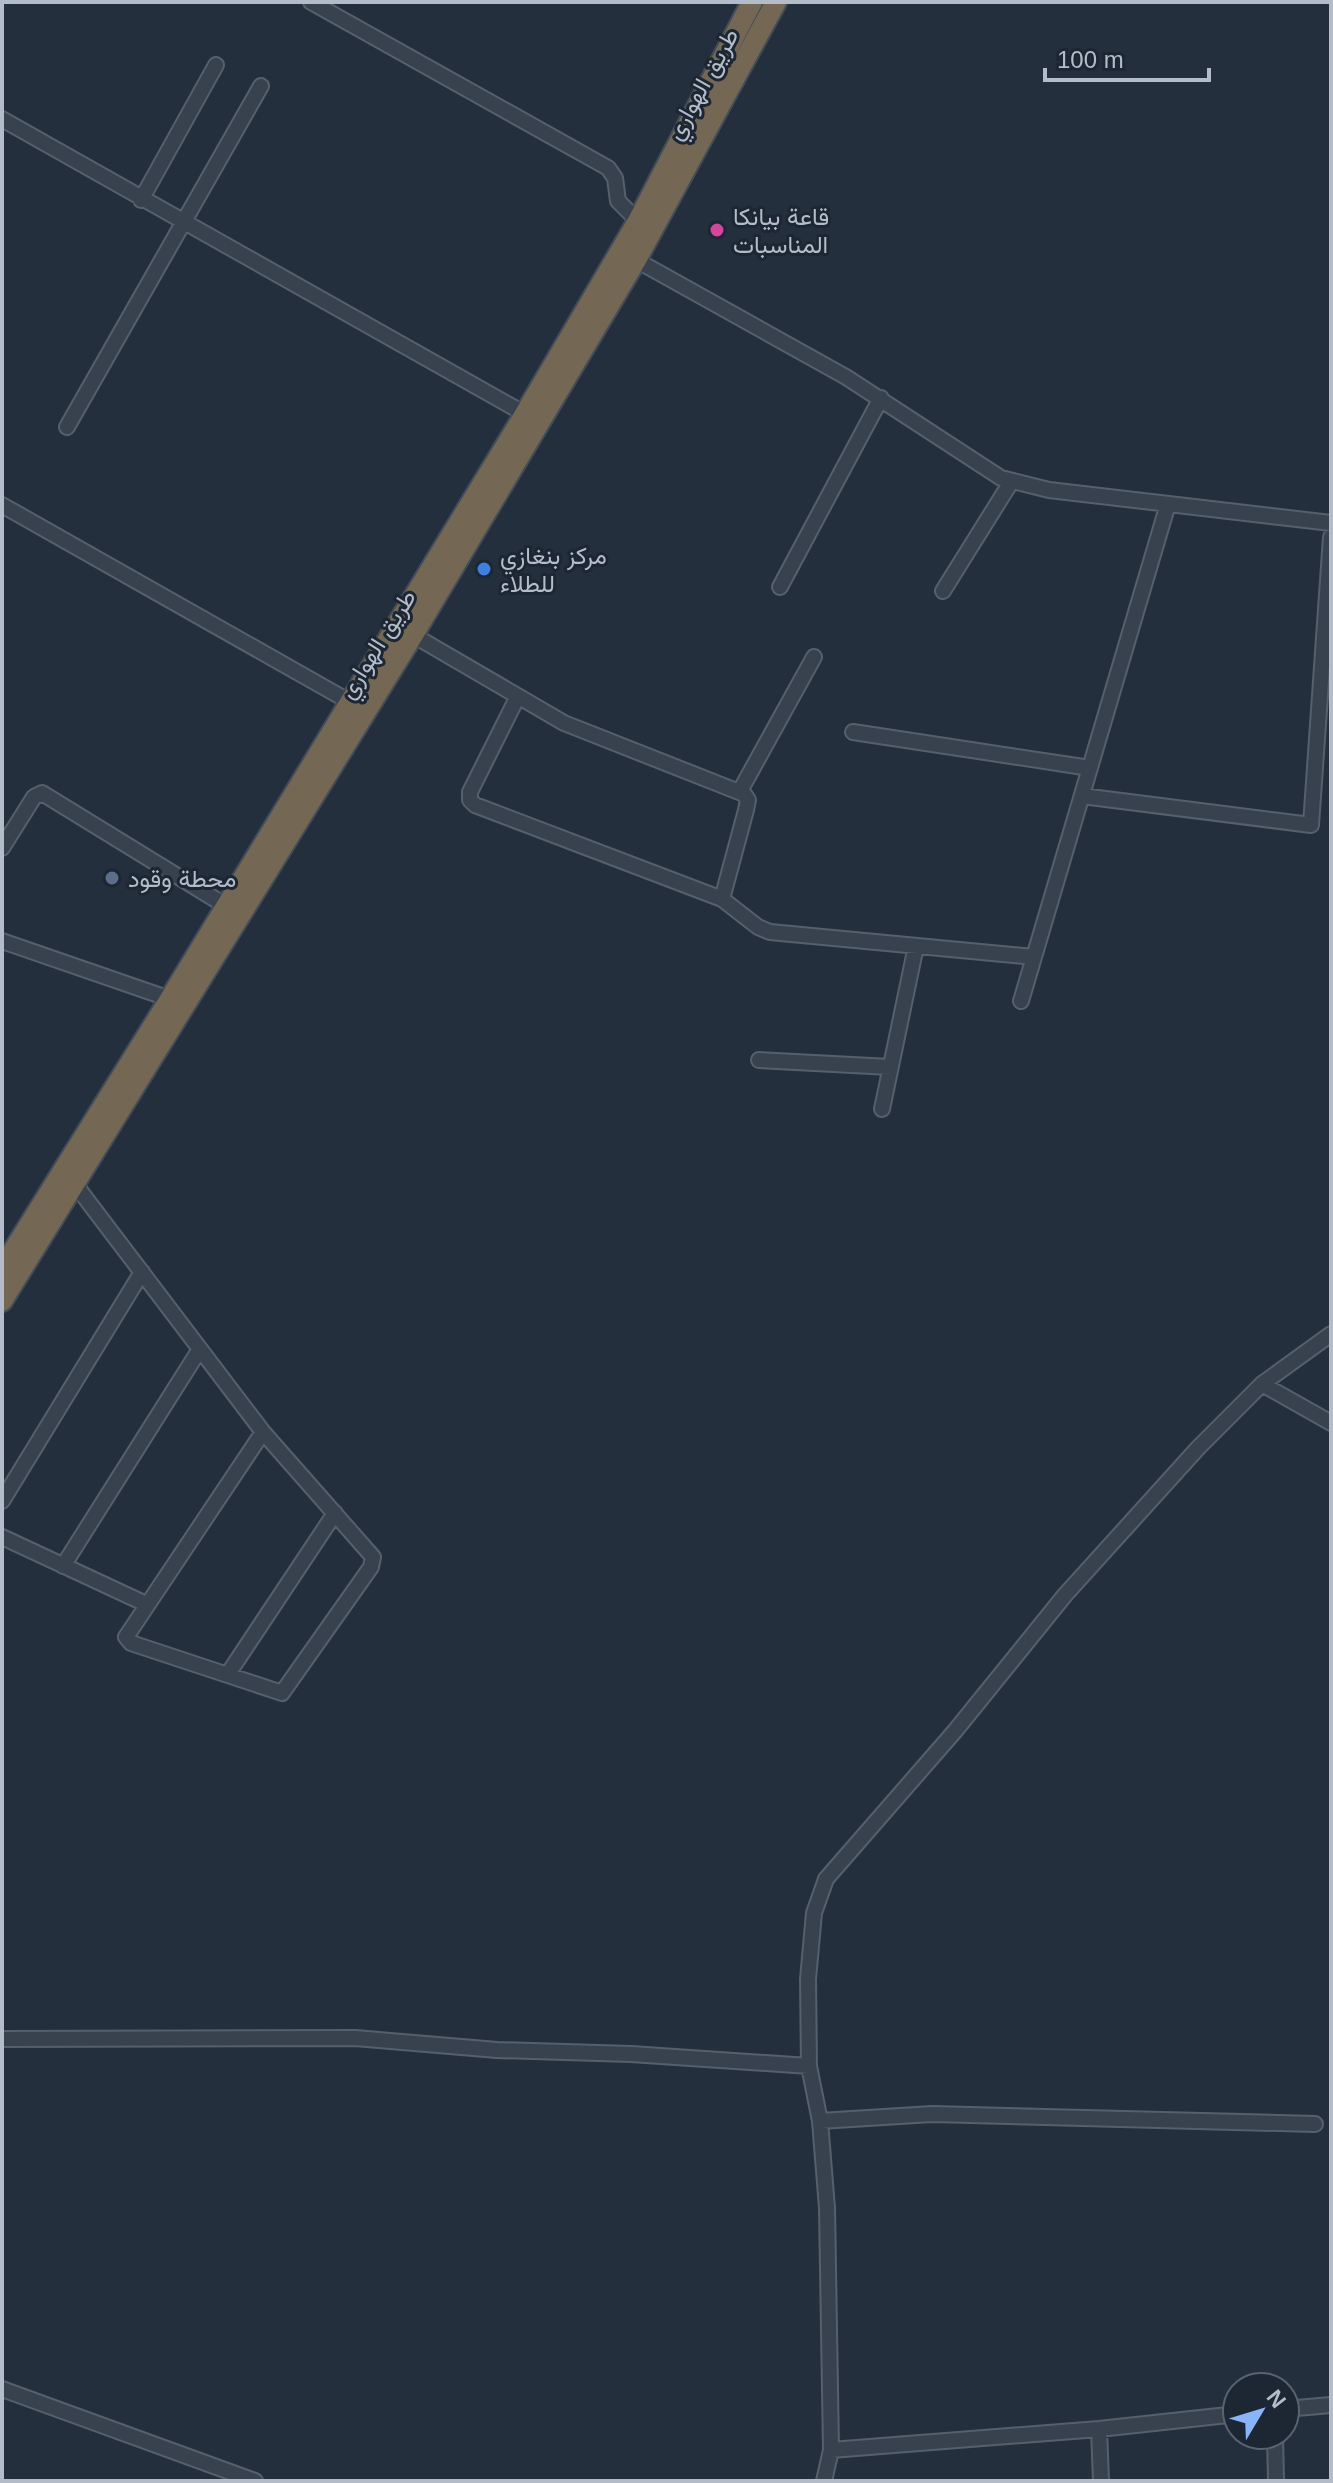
<svg xmlns="http://www.w3.org/2000/svg" width="1333" height="2483" viewBox="0 0 1333 2483" font-family="Helvetica,Vazirmatn,sans-serif">
<rect width="100%" height="100%" fill="#242f3e"/>
<g fill="none" stroke-linecap="round" stroke-linejoin="round">
<g stroke="#565f6c" stroke-width="18">
<path id="minor" d="M 311,2 L 608,168 L 615,178 L 618,201 L 638,221
M 2,119 L 525,414
M 141,200 L 216,65
M 636,260 L 846,377 L 1001,478 L 1049,490 L 1331,523
M 67,427 L 261,86
M 2,505 L 350,702
M 780,587 L 881,398
M 943,591 L 1011,482
M 413,635 L 564,723 L 744,794 L 748,800 L 746,810 L 722,899 L 758,927 L 770,932 L 1034,957
M 518,696 L 470,792 L 470,800 L 475,805 L 722,899
M 853,732 L 1090,768
M 740,791 L 814,657
M 1082,796 L 1311,825 L 1331,537
M 2,848 L 34,797 L 42,793 L 226,906
M 2,941 L 170,999
M 1021,1001 L 1168,504
M 759,1060 L 890,1067
M 882,1109 L 916,946
M 74,1183 L 263,1432 L 373,1557 L 371,1567 L 282,1693 L 131,1643 L 126,1637 L 263,1432
M 1262,1384 L 1331,1423
M 2,1501 L 142,1272
M 2,1537 L 146,1604
M 63,1566 L 200,1349
M 228,1674 L 335,1513
M 2,2039 L 355,2038 L 497,2050 L 631,2054 L 809,2066
M 820,2121 L 932,2114 L 1315,2124
M 2,2389 L 255,2481
M 1285,2409 L 1331,2405
M 1099,2429 L 1101,2481
M 1275,2435 L 1276,2481
M 831,2450 L 1099,2429 L 1237,2414
M 824,2481 L 831,2450 L 827,2208 L 820,2121 L 809,2066 L 808,1979 L 814,1913 L 826,1879 L 955,1731 L 1065,1595 L 1198,1448 L 1262,1384 L 1331,1334"/>
</g>
<g stroke="#434c59" stroke-width="24">
<path id="highway" d="M 2,1269 L 170,999 L 525,414 L 638,221 L 752,2
M 2,1301 L 413,635 L 636,260 L 776,2"/>
</g>
<use href="#minor" stroke="#38414e" stroke-width="14"/>
<use href="#highway" stroke="#746855" stroke-width="20"/>
</g>
<circle fill="#d1479c" stroke="#1d2633" stroke-width="3" cx="717" cy="230" r="8"/>
<circle fill="#3f7fe0" stroke="#1d2633" stroke-width="3" cx="484" cy="569" r="8"/>
<circle fill="#5c6f8a" stroke="#1d2633" stroke-width="3" cx="112" cy="878" r="8"/>
<g text-anchor="middle" dominant-baseline="central" stroke-width="6" stroke-linejoin="round" paint-order="stroke">
<g font-size="24" fill="#b4bcc9" stroke="#1d2633">
<text transform="translate(702 84) rotate(-61)">طريق الهواري</text>
<text transform="translate(377 644) rotate(-58)">طريق الهواري</text>
</g>
<g font-size="24" fill="#b4bcc9" stroke="#1d2633" text-anchor="start">
<text x="733" y="216">قاعة بيانكا<tspan x="733" dy="28">المناسبات</tspan></text>
<text x="500" y="555">مركز بنغازي<tspan x="500" dy="28">للطلاء</tspan></text>
<text x="128" y="878">محطة وقود</text>
</g>
</g>
<rect width="1333" height="2483" fill="none" stroke="#b4bcc9" stroke-width="8"/>
<g transform="translate(1261 2411) rotate(52)"><circle r="38" fill="#1d2633" stroke="#59626f" stroke-width="2"/>
<path d="M0-6L14 30L0 20L-14 30Z" fill="#8ab4f8"/>
<text y="-12" font-size="22" font-weight="bold" text-anchor="middle" fill="#b4bcc9">N</text>
</g>
<path d="M1045 68v12h164v-12" fill="none" stroke="#b4bcc9" stroke-width="4"/>
<text x="1057" y="68" font-size="24" fill="#b4bcc9" stroke="#1d2633" stroke-width="6" paint-order="stroke">100 m</text>
</svg>
